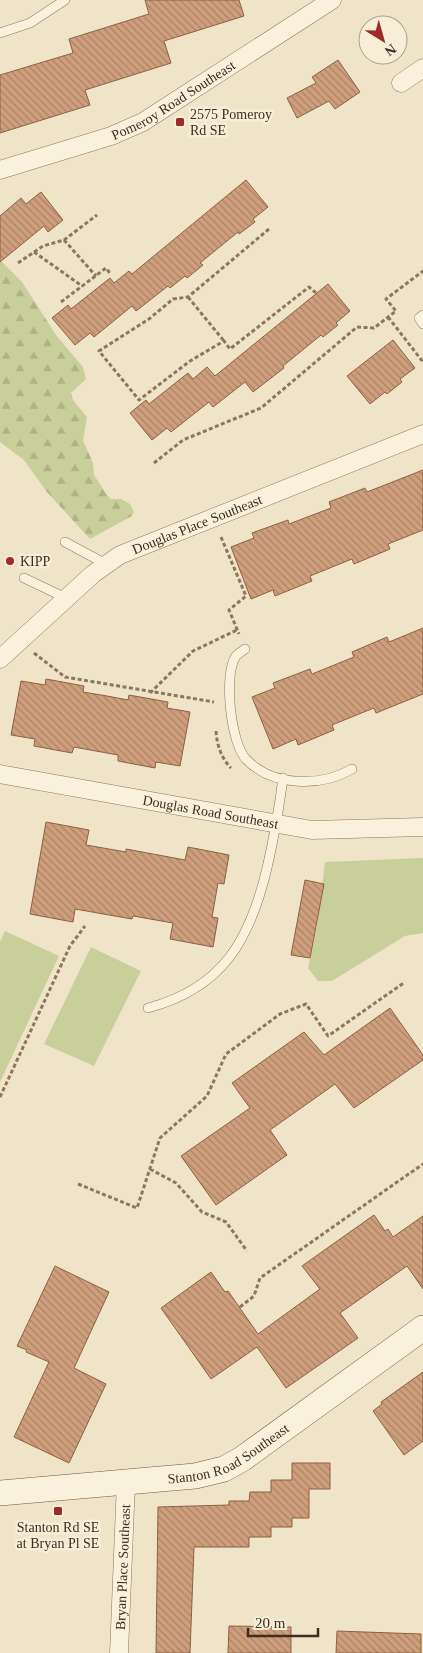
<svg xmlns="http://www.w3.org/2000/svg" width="423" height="1653" viewBox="0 0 423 1653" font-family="Georgia,serif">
<defs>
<pattern id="forest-firs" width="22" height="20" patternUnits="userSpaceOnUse" patternTransform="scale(1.25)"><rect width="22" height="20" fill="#c9cf9b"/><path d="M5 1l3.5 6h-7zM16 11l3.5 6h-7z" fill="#aeb285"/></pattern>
<pattern id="building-back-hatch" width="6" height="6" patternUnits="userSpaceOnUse" patternTransform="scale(1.25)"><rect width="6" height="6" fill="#cf9f7d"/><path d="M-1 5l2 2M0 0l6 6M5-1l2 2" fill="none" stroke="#a98266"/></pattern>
</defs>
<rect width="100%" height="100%" fill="#f0e4c8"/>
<path fill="url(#forest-firs)" d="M 0,260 L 22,282 L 56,335 L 83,367 L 86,379 L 71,393 L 73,400 L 87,417 L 83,440 L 93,463 L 94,475 L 107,495 L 111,499 L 121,499 L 130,504 L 134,512 L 132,516 L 90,539 L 46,491 L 24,460 L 0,442 Z"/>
<path fill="#c9cf9b" d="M 423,858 L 423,933 L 405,936 L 332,981 L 318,981 L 308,968 L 317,926 L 325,862 Z
M 5,931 L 59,956 L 0,1082 L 0,942 Z
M 91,947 L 141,971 L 94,1066 L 44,1044 Z"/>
<path fill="url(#building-back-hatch)" stroke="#8d5f41" d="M 145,0 L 239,0 L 244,16 L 164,41 L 171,63 L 85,90 L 90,105 L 0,133 L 0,75 L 73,53 L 69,39 L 149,14 Z
M 338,60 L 360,92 L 335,109 L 329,101 L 297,118 L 287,98 L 316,83 L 312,77 Z
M 246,180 L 268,207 L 253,219 L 255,222 L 239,234 L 238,232 L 200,263 L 203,265 L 187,278 L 185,276 L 170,288 L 168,286 L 136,311 L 132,306 L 94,337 L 90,333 L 75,345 L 52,318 L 68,305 L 71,309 L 110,278 L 114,283 L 129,271 L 132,274 Z
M 41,192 L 63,220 L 48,232 L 44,226 L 0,262 L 0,216 L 21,198 L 26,204 Z
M 328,284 L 350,311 L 336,323 L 338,325 L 323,337 L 321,335 L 283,366 L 284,368 L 253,392 L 245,382 L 213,407 L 209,402 L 171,432 L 167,428 L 152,440 L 130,413 L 146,400 L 149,404 L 188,373 L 193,379 L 207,367 L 215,376 Z
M 393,340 L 415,368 L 400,379 L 402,382 L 387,394 L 385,392 L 370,404 L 347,376 Z
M 423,470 L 423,530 L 388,544 L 390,549 L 354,564 L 352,559 L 310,576 L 312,581 L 275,596 L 273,590 L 251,599 L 231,547 L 254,538 L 252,533 L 288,520 L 289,524 L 331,508 L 329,502 L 365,488 L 367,492 Z
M 423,628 L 423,694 L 376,713 L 374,708 L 354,716 L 332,725 L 334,730 L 298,745 L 296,739 L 273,749 L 252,697 L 275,688 L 273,683 L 310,669 L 312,674 L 354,657 L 352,652 L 387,637 L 389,642 Z
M 46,679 L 84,686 L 83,692 L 107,696 L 128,700 L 129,695 L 168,702 L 167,708 L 190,712 L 180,766 L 156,762 L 155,768 L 139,765 L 118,761 L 118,755 L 74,747 L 72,753 L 34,746 L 35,739 L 11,735 L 21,681 L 45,685 Z
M 46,822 L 89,830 L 86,845 L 126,852 L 126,849 L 185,860 L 188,847 L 229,855 L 224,884 L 218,883 L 212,917 L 218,918 L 213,947 L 170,939 L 173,923 L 133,916 L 132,919 L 75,909 L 73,922 L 30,914 Z
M 305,880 L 324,884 L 310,958 L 291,955 Z
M 390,1008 L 423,1055 L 423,1060 L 354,1108 L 335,1084 L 270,1130 L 287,1155 L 216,1205 L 181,1156 L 250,1108 L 232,1083 L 304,1032 L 324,1055 Z
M 374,1215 L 385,1231 L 388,1229 L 393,1237 L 423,1216 L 423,1289 L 407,1266 L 340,1313 L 358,1338 L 286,1388 L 257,1347 L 211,1379 L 161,1308 L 211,1272 L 225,1292 L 228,1291 L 258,1334 L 320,1289 L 302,1266 Z
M 55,1266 L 109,1292 L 74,1368 L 106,1384 L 69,1463 L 14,1437 L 49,1362 L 26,1352 L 27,1350 L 17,1346 Z
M 423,1372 L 423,1441 L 404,1455 L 373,1411 L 382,1404 L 381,1402 Z
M 292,1463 L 330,1463 L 330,1489 L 309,1489 L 309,1518 L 292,1518 L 292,1527 L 271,1527 L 271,1537 L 249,1537 L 249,1547 L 194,1547 L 190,1653 L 156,1653 L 158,1507 L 229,1505 L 229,1501 L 249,1501 L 250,1492 L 271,1492 L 271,1480 L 292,1480 Z
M 229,1626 L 291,1627 L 291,1653 L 228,1653 Z
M 337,1631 L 421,1634 L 421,1653 L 336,1653 Z"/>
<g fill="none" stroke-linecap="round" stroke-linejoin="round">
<g stroke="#8d765c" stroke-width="10">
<path id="lane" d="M 0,33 L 30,23 L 65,0
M 423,315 L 419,318 L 423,324
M 65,542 L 106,564
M 24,578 L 66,598
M 245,649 C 242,651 238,654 236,656 C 223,674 231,744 246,759 C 272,787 321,787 352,769
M 148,1008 C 223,988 250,940 267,868 C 274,838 279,809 283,778"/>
</g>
<g stroke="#8d765c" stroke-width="19">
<g id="street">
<path d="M 401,83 L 423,68"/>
<path id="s1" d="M 0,170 L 111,136 L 143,122 L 332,0"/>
<path id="s2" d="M 0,659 L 93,574 L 120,555 L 423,434"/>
<path id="s3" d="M 0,774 L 312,830 L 423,827"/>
<path id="s4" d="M 119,1653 L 126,1482"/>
</g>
</g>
<g stroke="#6f573f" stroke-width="26">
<g id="secondary">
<path id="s5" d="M 0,1493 L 195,1476 L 224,1469 L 242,1459 L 423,1328"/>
</g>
</g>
<path stroke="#8d765c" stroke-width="3" stroke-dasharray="4 2.5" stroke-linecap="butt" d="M 269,229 L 188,297 L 173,299 L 149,319 L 99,351 L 139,400 L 190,361 L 224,341 L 230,349 L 309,287 L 316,293
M 64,240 L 96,276
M 34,252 L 82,286
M 18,263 L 43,246 L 64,240 L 97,215
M 188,297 L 224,341
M 61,302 L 106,268 L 111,275
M 388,317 L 423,362
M 154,463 L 183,440 L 261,408 L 357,327 L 374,328 L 396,311 L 386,299 L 423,271
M 221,537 L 246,596 L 229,610 L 239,634
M 34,653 L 65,677 L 214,702
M 150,693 L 193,651 L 237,630
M 216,731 C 217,745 221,758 231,768
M 0,1097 L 70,946 L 85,926
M 150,1169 L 176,1183 L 202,1212 L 226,1222 L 247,1251
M 78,1184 L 137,1208 L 160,1138 L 207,1096 L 226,1054 L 280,1014 L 306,1004 L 328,1036 L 405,982
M 240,1307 L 254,1296 L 260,1278 L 423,1164"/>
<use href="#lane" stroke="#faf1dc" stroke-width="9"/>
<use href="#street" stroke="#faf1dc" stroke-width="18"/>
<use href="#secondary" stroke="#faf1dc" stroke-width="25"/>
</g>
<g fill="#9e2a2b" stroke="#f7eed8" stroke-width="2">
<rect x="175" y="117" width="10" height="10" rx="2.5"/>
<circle cx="10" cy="561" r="5"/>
<rect x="53" y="1506" width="10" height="10" rx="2.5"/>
</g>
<g text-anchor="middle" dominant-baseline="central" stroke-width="5" stroke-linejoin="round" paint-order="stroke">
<g font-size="14" fill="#3d2e20" stroke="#f7eed8">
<text stroke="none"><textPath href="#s1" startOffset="188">Pomeroy Road Southeast</textPath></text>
<text stroke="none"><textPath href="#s2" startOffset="242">Douglas Place Southeast</textPath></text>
<text stroke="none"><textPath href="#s3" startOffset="214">Douglas Road Southeast</textPath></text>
<text stroke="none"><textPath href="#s5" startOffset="235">Stanton Road Southeast</textPath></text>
<text stroke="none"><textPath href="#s4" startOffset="86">Bryan Place Southeast</textPath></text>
</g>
<g font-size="14" fill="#3d2e20" stroke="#f7eed8" text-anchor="start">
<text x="190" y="114">2575 Pomeroy<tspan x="190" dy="16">Rd SE</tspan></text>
<text x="20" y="561">KIPP</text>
<text x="58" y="1527" text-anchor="middle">Stanton Rd SE<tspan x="58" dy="16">at Bryan Pl SE</tspan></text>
</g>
</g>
<g transform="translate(383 40) rotate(143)"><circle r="24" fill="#f7eed8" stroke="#ada18e"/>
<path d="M0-4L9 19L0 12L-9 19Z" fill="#9e2a2b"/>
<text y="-8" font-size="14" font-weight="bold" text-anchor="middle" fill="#3d2e20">N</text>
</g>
<path d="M248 1628v8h70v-8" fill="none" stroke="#3d2e20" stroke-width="2.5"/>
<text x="255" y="1628" font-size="15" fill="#3d2e20" stroke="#f7eed8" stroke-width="4" paint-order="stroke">20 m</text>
</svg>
